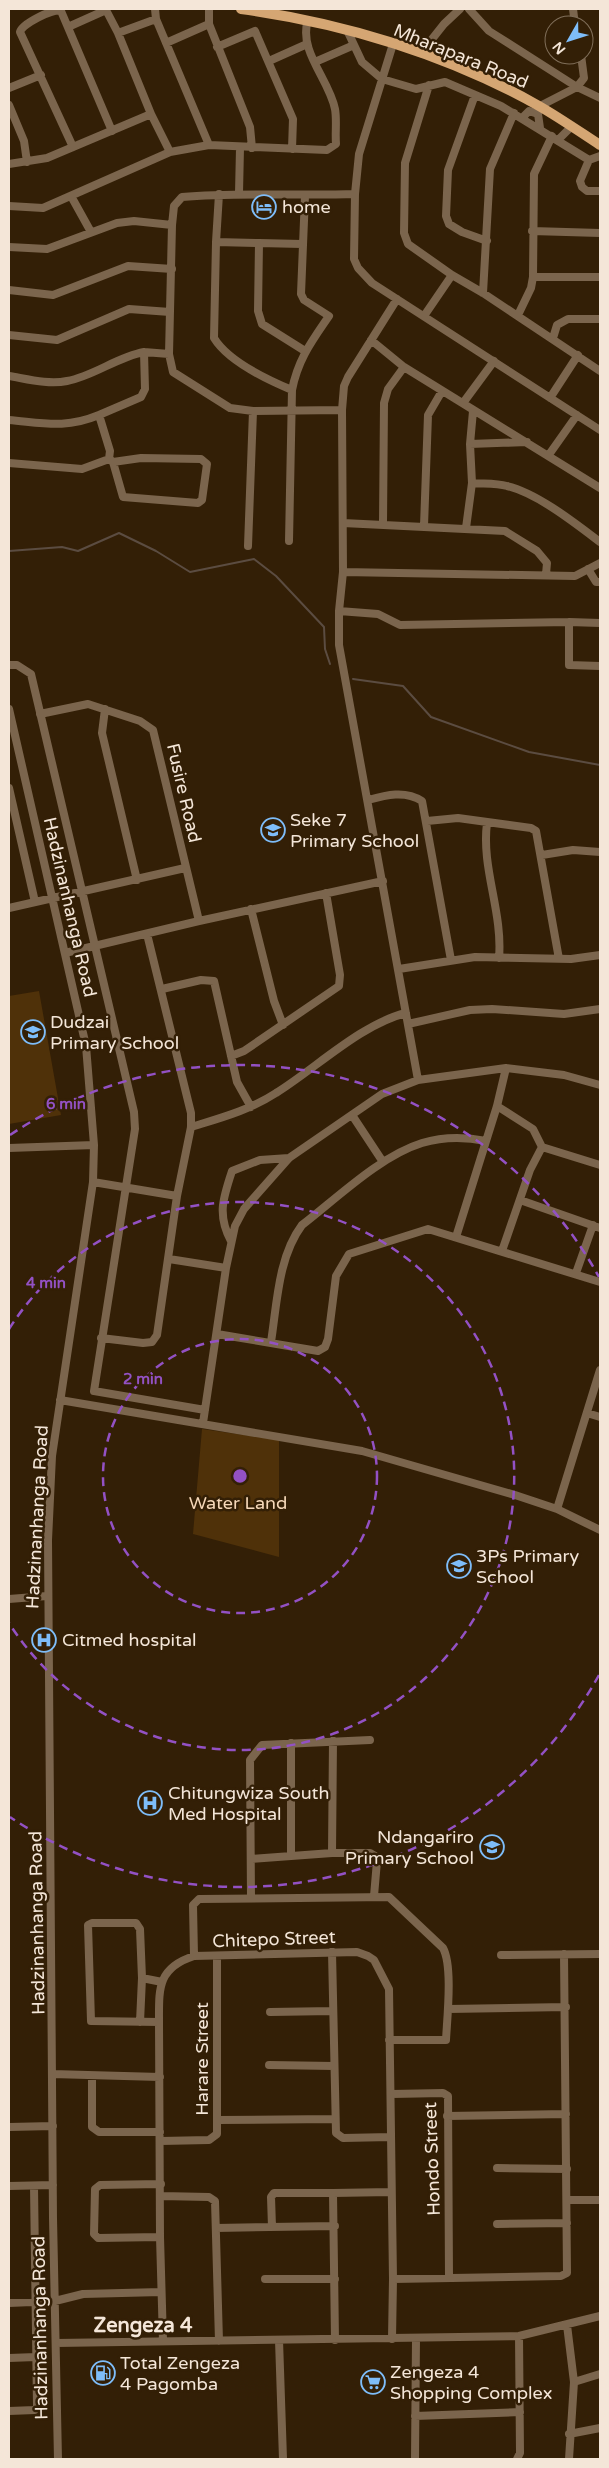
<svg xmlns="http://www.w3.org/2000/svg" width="609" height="2468" viewBox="0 0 609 2468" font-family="'Varela Round',sans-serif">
<rect width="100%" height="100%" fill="#331f06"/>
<path fill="#4f3109" d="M 39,991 L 61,1115 L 9,1124 L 9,996 Z
M 202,1429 L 279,1440 L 279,1557 L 193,1534 Z"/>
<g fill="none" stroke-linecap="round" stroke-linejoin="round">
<path stroke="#5b4c41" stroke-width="2" d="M 9,551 L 62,547 L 78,551 L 119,533 L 156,551 L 190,572 L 254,559 L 276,576 L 324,627 L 325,649 L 330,664
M 353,679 L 403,686 L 431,717 L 529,752 L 600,765"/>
<path stroke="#7b654d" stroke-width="8" d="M 155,9 L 156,19 L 209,145
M 209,9 L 209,24 L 250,127 L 252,148
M 469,9 L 489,31 L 577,87 L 600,98
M 573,9 L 575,25
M 347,30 L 362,62 L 382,79 L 416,89 L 445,82 L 501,106 L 589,160 L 600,156
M 118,33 L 156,19
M 166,43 L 209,24
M 393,44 L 359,154 L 355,194 L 354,259 L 358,268 L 372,283 L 600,430
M 217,47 L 255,31 L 293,119 L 292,149
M 421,53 L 444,24 L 460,9
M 269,61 L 307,44
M 315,62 L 354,45
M 429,85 L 405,163 L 404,233 L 408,244 L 452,275 L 483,293 L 600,371
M 9,88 L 41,75
M 475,95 L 448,170 L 446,216 L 449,224 L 462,232 L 487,241
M 9,105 L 24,141 L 27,162
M 151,114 L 170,152
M 522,118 L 529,111 L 538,114
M 540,128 L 538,114 L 540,106 L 577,87 L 584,78 L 581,55
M 558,140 L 571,127
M 73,147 L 20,32 C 22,24 53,8 61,11 L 112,131
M 589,160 L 580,181 L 582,187 L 587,191 L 600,191
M 9,164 L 47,158 L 151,114 L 118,33 L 106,10 L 68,27
M 239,193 L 240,148
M 219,194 L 216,242 L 259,243 L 258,311 L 262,324 L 305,351
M 71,196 L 91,232
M 9,206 L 43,208 L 170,152 L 209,145 L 327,150 L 336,144 C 335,133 337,120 335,109 C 329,79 298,51 308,20
M 532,231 L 600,233
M 216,242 L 214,338 C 228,361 268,380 292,390
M 259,243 L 302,244
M 9,247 L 47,249 L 117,223 L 134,221 L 172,225
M 533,277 L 600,277
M 9,290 L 53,295 L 128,266 L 172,269
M 483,293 L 490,169 L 514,113
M 397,299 L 348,377 L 344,386 L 342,410 L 343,572 L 339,611 L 339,645 L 418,1080
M 518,315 L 531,288 L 533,277 L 534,174 L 552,136
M 424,316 L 452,275
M 9,335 L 57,340 L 129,309 L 170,312
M 553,338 L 557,325 L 568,319 L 600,319
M 371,340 L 404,367 L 600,488
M 9,376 C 27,379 49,385 67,381 C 94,376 117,357 144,352
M 550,398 L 578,355
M 463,403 L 494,361
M 342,410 L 253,411 L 230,408 L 173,372 L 169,354 L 172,225 L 174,206 L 182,197 C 240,192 297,196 355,194
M 473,411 L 470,444 L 472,483 C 483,484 496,483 507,486 C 537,493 575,523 600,542
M 99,415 L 141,397 L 145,389 L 144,352 L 169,354
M 9,420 C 44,423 65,429 99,415 L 110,451 L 109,459 L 82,469 L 9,463
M 470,444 L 527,442
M 548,456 L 577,415
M 109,459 L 113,462 L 123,497 L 198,503 L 202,500 L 207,464 L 201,459 L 141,458 L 113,462
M 343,523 L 505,531 L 537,551 L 547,563 L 546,574
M 383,524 L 384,403 L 388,389 L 404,367
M 424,526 L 428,415 L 442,391
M 466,528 L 472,483
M 289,541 L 292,390 C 298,359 312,341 329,316 L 304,300 L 301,294 L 305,196
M 248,546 L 253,411
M 588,569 L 596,582 L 600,582
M 343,572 L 575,576 L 600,563
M 339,611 L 378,614 L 400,625 L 569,622
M 600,623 L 569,622 L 569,665 L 600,666
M 9,665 L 17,665 L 31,674 L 134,1112 L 135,1129 L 94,1391 L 205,1410
M 9,709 L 86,1046 L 94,1145 L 93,1182 L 52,1456 L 48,1540 L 53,2218 L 58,2459
M 105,709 L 102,733 L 137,880
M 40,714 L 88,704 L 140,721 L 153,730 L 199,921
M 9,788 L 35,902
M 368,800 C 386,795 405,790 422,801 L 451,960
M 427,821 L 458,818 L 531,828 L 536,831 L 559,959
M 487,823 C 481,868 503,912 499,958
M 542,855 L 573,850 L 600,852
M 9,908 L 185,868
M 251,909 L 274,1001 L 283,1025
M 65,953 L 199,921 L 383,881
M 399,969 L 475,957 L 571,959 L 600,955
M 162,989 L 201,980 L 214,981 L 237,1082 L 251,1107
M 408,1024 L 470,1010 L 492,1009 L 564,1014 L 600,1009
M 231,1056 L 244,1051 L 339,986 L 340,975 L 326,893
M 497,1106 L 533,1129 L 542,1147 L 530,1170 L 502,1251
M 352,1115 L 383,1162
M 191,1127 C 220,1118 250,1110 276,1093 C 315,1069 361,1024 406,1013
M 542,1147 L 600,1165
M 9,1148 L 94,1145
M 93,1182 L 177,1196
M 520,1200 L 600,1228
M 456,1237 L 497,1106 L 506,1068
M 231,1241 C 217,1215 223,1198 232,1171 L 260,1160 L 289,1158
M 169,1259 L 226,1268
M 576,1273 L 593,1225
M 217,1334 L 318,1351 L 325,1347 L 328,1339 L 336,1276 L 349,1254 L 428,1229 L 600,1282
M 101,1338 L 143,1343 L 152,1342 L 157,1335 L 177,1196 L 191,1127 L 191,1113 L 147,934
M 271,1342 C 277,1304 278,1257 302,1225 C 337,1198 380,1156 422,1143 C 442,1137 466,1137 486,1141
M 60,1400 L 362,1451 L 515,1495 L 557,1509 L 600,1530
M 587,1413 L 600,1417
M 203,1423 L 226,1268 L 235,1226 L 244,1209 L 289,1158 L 382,1094 L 418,1080 L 506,1068 L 564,1075 L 600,1085
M 557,1509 L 600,1370
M 9,1599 L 47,1596
M 291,1743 L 291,1856
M 332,1853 L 333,1741
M 252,1859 L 332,1853 L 370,1853 L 375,1856 L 377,1861 L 374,1896
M 251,1897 L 250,1760 L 262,1745 L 370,1740
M 332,1952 L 336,2133 L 343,2138 L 391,2137
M 501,1955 L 600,1954
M 194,1956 L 193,1905 L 199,1899 L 389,1897 L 443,1948 C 453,1966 447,2019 446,2040 L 389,2040
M 448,2009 L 566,2007
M 270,2012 L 333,2011
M 140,2022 L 142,1978
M 159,2022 L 91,2021 L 88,1925 L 92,1923 L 136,1923 L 140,1929 L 142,1978 L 162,1982
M 269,2065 L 334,2066
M 52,2074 L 160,2077
M 92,2076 L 92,2127 L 99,2132 L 160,2132
M 392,2094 L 443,2093 L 448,2096 L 449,2278
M 447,2116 L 566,2114
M 218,2120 L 334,2119
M 9,2127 L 53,2126
M 161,2141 L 209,2140 L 217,2134 L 217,1956
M 497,2168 L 567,2169
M 9,2186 L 53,2185
M 161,2196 L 209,2197 L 215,2201 L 219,2341
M 568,2200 L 600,2200
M 497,2224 L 567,2223
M 272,2227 L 271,2197 L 274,2193 L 333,2193
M 216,2228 L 335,2226
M 160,2237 L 98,2238 L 94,2234 L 95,2189 L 100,2185 L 161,2184
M 265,2279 L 335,2279
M 393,2279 L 561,2276 L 567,2273 L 564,1954
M 9,2303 L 55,2301 L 83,2294 L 161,2292
M 567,2325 L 574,2382 L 569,2459
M 279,2340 L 283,2459
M 335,2340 L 333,2193 L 391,2192
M 163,2341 L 160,2237 L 159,2022 C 159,1989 157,1968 194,1956 L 357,1952 L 368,1956 L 374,1960 L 389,1989 L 393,2279 L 392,2339
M 56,2343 L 519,2336 L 600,2316
M 9,2358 L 36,2357
M 574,2382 L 600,2374
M 9,2411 L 35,2410 L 37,2406 L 34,2186
M 415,2416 L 520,2412
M 569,2434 L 600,2428
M 415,2459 L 416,2339
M 517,2459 L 520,2453 L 519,2336"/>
<path stroke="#d5a673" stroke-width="10" d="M 241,9 C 344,23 449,55 539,106 C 560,118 580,132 600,145"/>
</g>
<g fill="none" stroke="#9351c4" stroke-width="2.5" stroke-dasharray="9 6">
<circle cx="240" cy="1476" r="137"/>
<path d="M9 1329A274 274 0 1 1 9 1623"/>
<path d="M599 1675A411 411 0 0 1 10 1817M10 1135A411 411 0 0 1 599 1277"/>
</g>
<defs>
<g id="hotel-ring" transform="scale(1.25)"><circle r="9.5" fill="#331f06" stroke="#7ebdf9" stroke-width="1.5"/><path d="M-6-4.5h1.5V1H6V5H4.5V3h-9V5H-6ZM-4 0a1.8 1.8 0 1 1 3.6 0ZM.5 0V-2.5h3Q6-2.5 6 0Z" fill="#7ebdf9"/></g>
<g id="school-ring" transform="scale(1.25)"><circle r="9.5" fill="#331f06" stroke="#7ebdf9" stroke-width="1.5"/><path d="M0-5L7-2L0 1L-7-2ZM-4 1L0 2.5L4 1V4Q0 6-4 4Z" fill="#7ebdf9"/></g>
<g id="hospital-ring" transform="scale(1.25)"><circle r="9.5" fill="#331f06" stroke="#7ebdf9" stroke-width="1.5"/><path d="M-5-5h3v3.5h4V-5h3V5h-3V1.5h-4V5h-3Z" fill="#7ebdf9"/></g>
<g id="fuel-ring" transform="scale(1.25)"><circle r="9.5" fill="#331f06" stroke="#7ebdf9" stroke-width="1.5"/><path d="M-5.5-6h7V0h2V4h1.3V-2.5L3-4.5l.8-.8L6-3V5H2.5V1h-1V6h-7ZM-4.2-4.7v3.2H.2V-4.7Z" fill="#7ebdf9"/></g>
<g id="supermarket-ring" transform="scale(1.25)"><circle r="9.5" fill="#331f06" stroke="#7ebdf9" stroke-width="1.5"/><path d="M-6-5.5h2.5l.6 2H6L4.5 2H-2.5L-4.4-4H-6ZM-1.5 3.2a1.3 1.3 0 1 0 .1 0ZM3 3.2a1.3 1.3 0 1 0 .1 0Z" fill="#7ebdf9"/></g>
</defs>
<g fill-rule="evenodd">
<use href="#hotel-ring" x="264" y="207"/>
<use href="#school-ring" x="273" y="830"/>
<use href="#school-ring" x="33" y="1032"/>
<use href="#school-ring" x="459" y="1566"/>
<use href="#hospital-ring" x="44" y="1640"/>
<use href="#hospital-ring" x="150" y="1803"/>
<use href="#school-ring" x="492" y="1847"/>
<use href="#fuel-ring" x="103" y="2373"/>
<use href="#supermarket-ring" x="373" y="2382"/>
</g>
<g text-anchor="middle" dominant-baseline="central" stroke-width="5" stroke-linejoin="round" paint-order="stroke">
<g font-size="18" fill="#f4e6d8" stroke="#331f06">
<text transform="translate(461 56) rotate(22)">Mharapara Road</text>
<text transform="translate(184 793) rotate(77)">Fusire Road</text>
<text transform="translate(70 907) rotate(77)">Hadzinanhanga Road</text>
<text transform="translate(37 1517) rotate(-87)">Hadzinanhanga Road</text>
<text transform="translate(37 1923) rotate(-91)">Hadzinanhanga Road</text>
<text transform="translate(274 1939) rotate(-2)">Chitepo Street</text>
<text transform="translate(202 2059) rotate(-90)">Harare Street</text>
<text transform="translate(432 2159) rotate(-92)">Hondo Street</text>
<text transform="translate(40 2328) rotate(-91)">Hadzinanhanga Road</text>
</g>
<g font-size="18" fill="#f4e6d8" stroke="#331f06" text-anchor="start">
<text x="282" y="207">home</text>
<text x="290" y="820">Seke 7<tspan x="290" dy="21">Primary School</tspan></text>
<text x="50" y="1022">Dudzai<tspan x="50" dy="21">Primary School</tspan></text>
<text x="476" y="1556">3Ps Primary<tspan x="476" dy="21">School</tspan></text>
<text x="62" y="1640">Citmed hospital</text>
<text x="168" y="1793">Chitungwiza South<tspan x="168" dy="21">Med Hospital</tspan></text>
<text x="474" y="1837" text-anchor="end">Ndangariro<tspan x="474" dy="21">Primary School</tspan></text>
<text x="120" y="2363">Total Zengeza<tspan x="120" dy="21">4 Pagomba</tspan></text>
<text x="390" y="2372">Zengeza 4<tspan x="390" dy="21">Shopping Complex</tspan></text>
</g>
<g font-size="18" fill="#f6d8b9" stroke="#331f06">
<text x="238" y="1503">Water Land</text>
</g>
<g font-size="20" font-weight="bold" fill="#f4e6d8" stroke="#331f06">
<text x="143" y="2326">Zengeza 4</text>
</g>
</g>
<circle cx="240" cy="1476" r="8" fill="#9351c4" stroke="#331f06" stroke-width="2.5"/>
<g font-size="15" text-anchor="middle" font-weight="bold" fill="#9351c4" stroke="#331f06" stroke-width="5" stroke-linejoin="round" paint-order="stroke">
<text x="66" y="1109">6 min</text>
<text x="46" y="1288">4 min</text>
<text x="143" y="1384">2 min</text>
</g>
<rect width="609" height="2468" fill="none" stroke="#f4e6d8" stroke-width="20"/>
<g transform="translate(569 40) rotate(231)"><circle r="24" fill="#331f06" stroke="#806f5a"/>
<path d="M0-4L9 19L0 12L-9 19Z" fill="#7ebdf9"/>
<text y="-8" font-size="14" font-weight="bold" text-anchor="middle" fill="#f4e6d8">N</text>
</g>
</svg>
